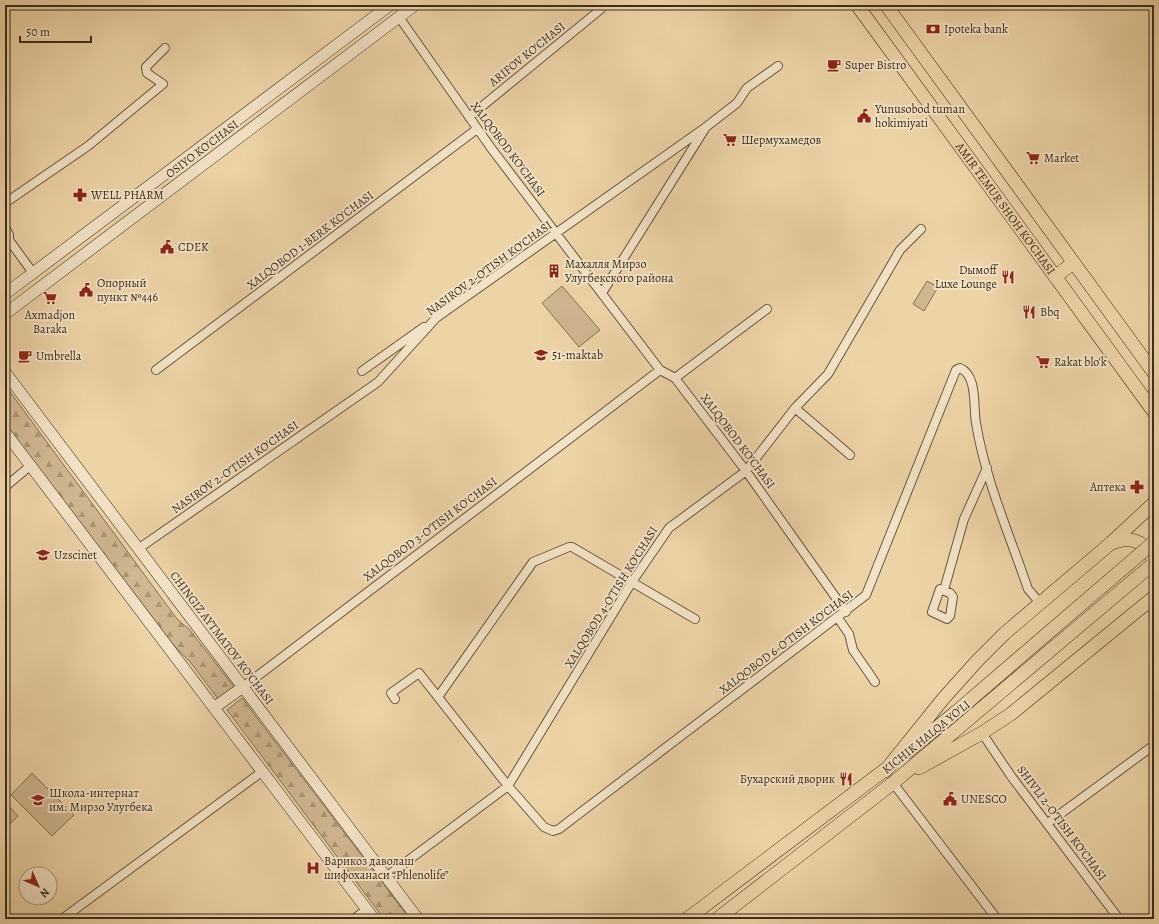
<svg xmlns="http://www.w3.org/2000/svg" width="1159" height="924" viewBox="0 0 1159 924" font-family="Alegreya,serif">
<defs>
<pattern id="forest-firs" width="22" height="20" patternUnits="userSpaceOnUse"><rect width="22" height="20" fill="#cfb78f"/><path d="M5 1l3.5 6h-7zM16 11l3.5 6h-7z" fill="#a99574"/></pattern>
</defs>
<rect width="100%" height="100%" fill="#edd4a7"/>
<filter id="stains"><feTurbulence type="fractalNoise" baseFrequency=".005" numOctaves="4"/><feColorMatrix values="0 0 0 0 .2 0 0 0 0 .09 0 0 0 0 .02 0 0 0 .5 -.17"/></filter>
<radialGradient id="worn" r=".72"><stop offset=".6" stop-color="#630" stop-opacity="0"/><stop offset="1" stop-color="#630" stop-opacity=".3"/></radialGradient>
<path fill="url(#forest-firs)" stroke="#857256" d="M 5,385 L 177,619 L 189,629 L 234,687 L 218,699 L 191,663 L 165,636 L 5,424 Z
M 242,698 L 410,919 L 384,919 L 227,710 Z"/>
<path fill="#cfb78f" stroke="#857256" d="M 927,281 L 938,287 L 924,311 L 913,304 Z
M 562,286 L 600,330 L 579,347 L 542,303 Z
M 32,773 L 74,815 L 52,836 L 11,795 Z
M 5,802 L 18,816 L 7,827 L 5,825 Z"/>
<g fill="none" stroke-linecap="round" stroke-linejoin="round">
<g stroke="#68563f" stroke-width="10">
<path id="minor" d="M 399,17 L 491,148 L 660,370 L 675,378 L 746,471 L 846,612
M 469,117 L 601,9
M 5,203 L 88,146 L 163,84 L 147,73 L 146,67 L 165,48
M 5,227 L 9,235 L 9,240 L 33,273
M 602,293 L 706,127 L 737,103 L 747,88 L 778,66
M 156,370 L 477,129
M 362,371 L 424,327
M 675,378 L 767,309
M 795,408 L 850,455
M 5,487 L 30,466
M 138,549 L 378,382 L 436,318 L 706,127
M 940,589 L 950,593 L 953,597 L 950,616 L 947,619 L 932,612 Z
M 944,590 L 964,519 L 987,468
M 838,618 L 849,634 L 853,650 L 875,682
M 243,687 L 660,370
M 438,697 L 533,562 L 569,547 L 572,547 L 695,619
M 395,699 L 391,693 L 419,673 L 508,786 L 544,827 L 553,831 L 559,829 L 866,595 L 956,370 L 960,368 C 978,376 973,407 976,423 C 985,479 1010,536 1028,589 L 1040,603
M 982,733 L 1011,776 L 1119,919
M 893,783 L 997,919
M 1048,823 L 1154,745
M 386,877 L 508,786 L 632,582 L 669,528 L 746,471 L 795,408 L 828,374 L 900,250 L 921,229
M 62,919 L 263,771
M 354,919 L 367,909"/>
</g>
<g stroke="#3b2c1c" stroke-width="12">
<path id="secondary" d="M 5,294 L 390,5
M 5,314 L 415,5
M 5,372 L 418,919
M 5,432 L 374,919
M 215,707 L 243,687"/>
</g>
<g stroke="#3b2c1c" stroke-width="14">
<g id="primary">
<path id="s1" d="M 857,5 L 1154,412"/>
<path d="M 886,5 L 1154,373"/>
<path d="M 1055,277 L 1073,263"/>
</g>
</g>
<g stroke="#3b2c1c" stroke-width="14">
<path id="trunk" d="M 1112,543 C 1129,536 1143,540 1152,557
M 907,752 L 956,712
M 919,768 L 982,733 L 1011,714 L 1154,597
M 885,771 L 943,699 L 977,661 L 1005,633 L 1111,543 L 1154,503
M 687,919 L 890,766
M 717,919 L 893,783 L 1154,563"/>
</g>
<use href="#minor" stroke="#f3e3c6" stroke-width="8"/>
<use href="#secondary" stroke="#f3e3c6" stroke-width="11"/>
<use href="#primary" stroke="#edd4a7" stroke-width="13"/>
<use href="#trunk" stroke="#edd4a7" stroke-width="13"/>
<g stroke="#3b2c1c" stroke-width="14" stroke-linecap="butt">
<path id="trunk-bridge" d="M 956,712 L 1154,542"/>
</g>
<use href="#trunk-bridge" stroke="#edd4a7" stroke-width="13"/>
</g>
<defs>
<g id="bank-bare" transform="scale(1.08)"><path d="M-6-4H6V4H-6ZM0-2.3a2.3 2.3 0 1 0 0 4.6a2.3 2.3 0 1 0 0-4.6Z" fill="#8f2418" stroke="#f3e3c6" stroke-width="2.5" paint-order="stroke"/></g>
<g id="cafe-bare" transform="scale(1.08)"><path d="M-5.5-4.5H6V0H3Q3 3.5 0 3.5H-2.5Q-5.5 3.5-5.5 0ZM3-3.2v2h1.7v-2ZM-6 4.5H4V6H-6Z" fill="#8f2418" stroke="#f3e3c6" stroke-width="2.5" paint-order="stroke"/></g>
<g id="civic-bare" transform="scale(1.08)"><path d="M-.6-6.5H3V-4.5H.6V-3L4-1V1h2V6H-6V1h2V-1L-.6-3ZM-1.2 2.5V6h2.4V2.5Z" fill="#8f2418" stroke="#f3e3c6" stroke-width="2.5" paint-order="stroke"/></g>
<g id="supermarket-bare" transform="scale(1.08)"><path d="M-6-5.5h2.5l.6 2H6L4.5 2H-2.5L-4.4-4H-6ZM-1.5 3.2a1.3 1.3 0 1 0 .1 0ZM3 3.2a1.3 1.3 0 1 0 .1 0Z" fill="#8f2418" stroke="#f3e3c6" stroke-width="2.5" paint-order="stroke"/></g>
<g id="pharmacy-bare" transform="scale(1.08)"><path d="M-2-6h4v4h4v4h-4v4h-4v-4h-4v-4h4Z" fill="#8f2418" stroke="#f3e3c6" stroke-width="2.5" paint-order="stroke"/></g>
<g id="building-bare" transform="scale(1.08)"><path d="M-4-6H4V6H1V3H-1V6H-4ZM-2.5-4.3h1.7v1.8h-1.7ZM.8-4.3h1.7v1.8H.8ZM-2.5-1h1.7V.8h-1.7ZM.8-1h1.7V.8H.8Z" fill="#8f2418" stroke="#f3e3c6" stroke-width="2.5" paint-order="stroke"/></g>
<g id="restaurant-bare" transform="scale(1.08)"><path d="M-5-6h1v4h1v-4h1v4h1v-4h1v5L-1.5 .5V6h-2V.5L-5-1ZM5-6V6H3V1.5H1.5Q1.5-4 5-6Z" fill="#8f2418" stroke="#f3e3c6" stroke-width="2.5" paint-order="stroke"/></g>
<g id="school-bare" transform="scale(1.08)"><path d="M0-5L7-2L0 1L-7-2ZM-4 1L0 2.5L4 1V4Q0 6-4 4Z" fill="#8f2418" stroke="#f3e3c6" stroke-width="2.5" paint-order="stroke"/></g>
<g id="hospital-bare" transform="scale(1.08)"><path d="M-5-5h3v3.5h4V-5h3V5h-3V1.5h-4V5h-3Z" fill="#8f2418" stroke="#f3e3c6" stroke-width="2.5" paint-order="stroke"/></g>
</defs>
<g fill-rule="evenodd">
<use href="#bank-bare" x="933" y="29"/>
<use href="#cafe-bare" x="834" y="65"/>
<use href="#civic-bare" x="864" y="116"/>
<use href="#supermarket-bare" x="730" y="140"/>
<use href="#supermarket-bare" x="1033" y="158"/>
<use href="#pharmacy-bare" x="80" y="195"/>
<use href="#civic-bare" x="167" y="247"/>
<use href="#building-bare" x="554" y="271"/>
<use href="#restaurant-bare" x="1008" y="277"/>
<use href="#civic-bare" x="86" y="290"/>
<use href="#supermarket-bare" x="50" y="298"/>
<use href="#restaurant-bare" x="1029" y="312"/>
<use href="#school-bare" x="541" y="355"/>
<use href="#cafe-bare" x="25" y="356"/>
<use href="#supermarket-bare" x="1043" y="362"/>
<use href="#pharmacy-bare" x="1137" y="487"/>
<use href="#school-bare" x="43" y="555"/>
<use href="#restaurant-bare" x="846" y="779"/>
<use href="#civic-bare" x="950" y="799"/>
<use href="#school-bare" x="38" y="800"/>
<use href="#hospital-bare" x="313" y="868"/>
</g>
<g text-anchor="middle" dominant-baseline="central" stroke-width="4" stroke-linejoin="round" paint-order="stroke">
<g font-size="12" fill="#3b2c1c" stroke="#f3e3c6" text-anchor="start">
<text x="944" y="29">Ipoteka bank</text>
<text x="845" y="65">Super Bistro</text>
<text x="875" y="109">Yunusobod tuman<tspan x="875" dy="14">hokimiyati</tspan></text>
<text x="741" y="140">Шермухамедов</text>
<text x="1044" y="158">Market</text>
<text x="91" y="195">WELL PHARM</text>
<text x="178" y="247">CDEK</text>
<text x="565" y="264">Махалля Мирзо<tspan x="565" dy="14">Улугбекского района</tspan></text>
<text x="997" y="270" text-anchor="end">Dымоff<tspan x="997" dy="14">Luxe Lounge</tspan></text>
<text x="97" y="283">Опорный<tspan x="97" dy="14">пункт №446</tspan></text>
<text x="1040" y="312">Bbq</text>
<text x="50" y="315" text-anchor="middle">Axmadjon<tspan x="50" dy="14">Baraka</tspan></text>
<text x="552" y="355">51-maktab</text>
<text x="36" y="356">Umbrella</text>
<text x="1054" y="362">Rakat blo'k</text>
<text x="1126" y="487" text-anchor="end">Аптека</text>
<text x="54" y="555">Uzscinet</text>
<text x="835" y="779" text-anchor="end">Бухарский дворик</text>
<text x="49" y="793">Школа-интернат<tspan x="49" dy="14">им. Мирзо Улугбека</tspan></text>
<text x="961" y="799">UNESCO</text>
<text x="324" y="861">Варикоз даволаш<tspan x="324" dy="14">шифоханаси “Phlenolife”</tspan></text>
</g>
<g font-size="12" fill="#3b2c1c" stroke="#f3e3c6">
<text transform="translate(527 54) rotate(-39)">ARIFOV KO‘CHASI</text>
<text transform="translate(202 149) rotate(-37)">OSIYO KO'CHASI</text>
<text transform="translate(508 149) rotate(53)">XALQOBOD KO'CHASI</text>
<text stroke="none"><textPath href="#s1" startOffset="252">AMIR TEMUR SHOH KO'CHASI</textPath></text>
<text transform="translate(310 240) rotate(-37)">XALQOBOD 1-BERK KO'CHASI</text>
<text transform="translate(489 268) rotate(-36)">NASIROV 2-O'TISH KO'CHASI</text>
<text transform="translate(738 441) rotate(53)">XALQOBOD KO'CHASI</text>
<text transform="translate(235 467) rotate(-35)">NASIROV 2-O'TISH KO'CHASI</text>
<text transform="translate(430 529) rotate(-37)">XALQOBOD 3-O'TISH KO'CHASI</text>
<text transform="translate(611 597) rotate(-58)">XALQOBOD 4-O'TISH KO'CHASI</text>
<text transform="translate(222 638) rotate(53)">CHINGIZ AYTMATOV KO'CHASI</text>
<text transform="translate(786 642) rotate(-37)">XALQOBOD 6-O'TISH KO'CHASI</text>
<text transform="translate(926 737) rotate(-39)">KICHIK HALQA YO'LI</text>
<text transform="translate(1062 823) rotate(53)">SHIVLI 2-O'TISH KO'CHASI</text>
</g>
</g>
<rect width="1159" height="924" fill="none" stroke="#edd4a7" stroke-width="20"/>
<rect x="6" y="6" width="1147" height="912" fill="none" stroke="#3b2c1c" stroke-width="2"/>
<rect x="10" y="10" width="1139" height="904" fill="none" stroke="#3b2c1c"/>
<g transform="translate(38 886) rotate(135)"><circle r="19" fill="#f3e3c6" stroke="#a99a82"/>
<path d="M0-3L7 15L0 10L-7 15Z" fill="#8f2418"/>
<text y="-6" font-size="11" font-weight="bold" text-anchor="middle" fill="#3b2c1c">N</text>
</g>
<path d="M20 36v6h71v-6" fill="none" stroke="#3b2c1c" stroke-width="2"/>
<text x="26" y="36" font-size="12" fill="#3b2c1c" stroke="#f3e3c6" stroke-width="3" paint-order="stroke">50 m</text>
<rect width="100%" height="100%" filter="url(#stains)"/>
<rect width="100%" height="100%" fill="url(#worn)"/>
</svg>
